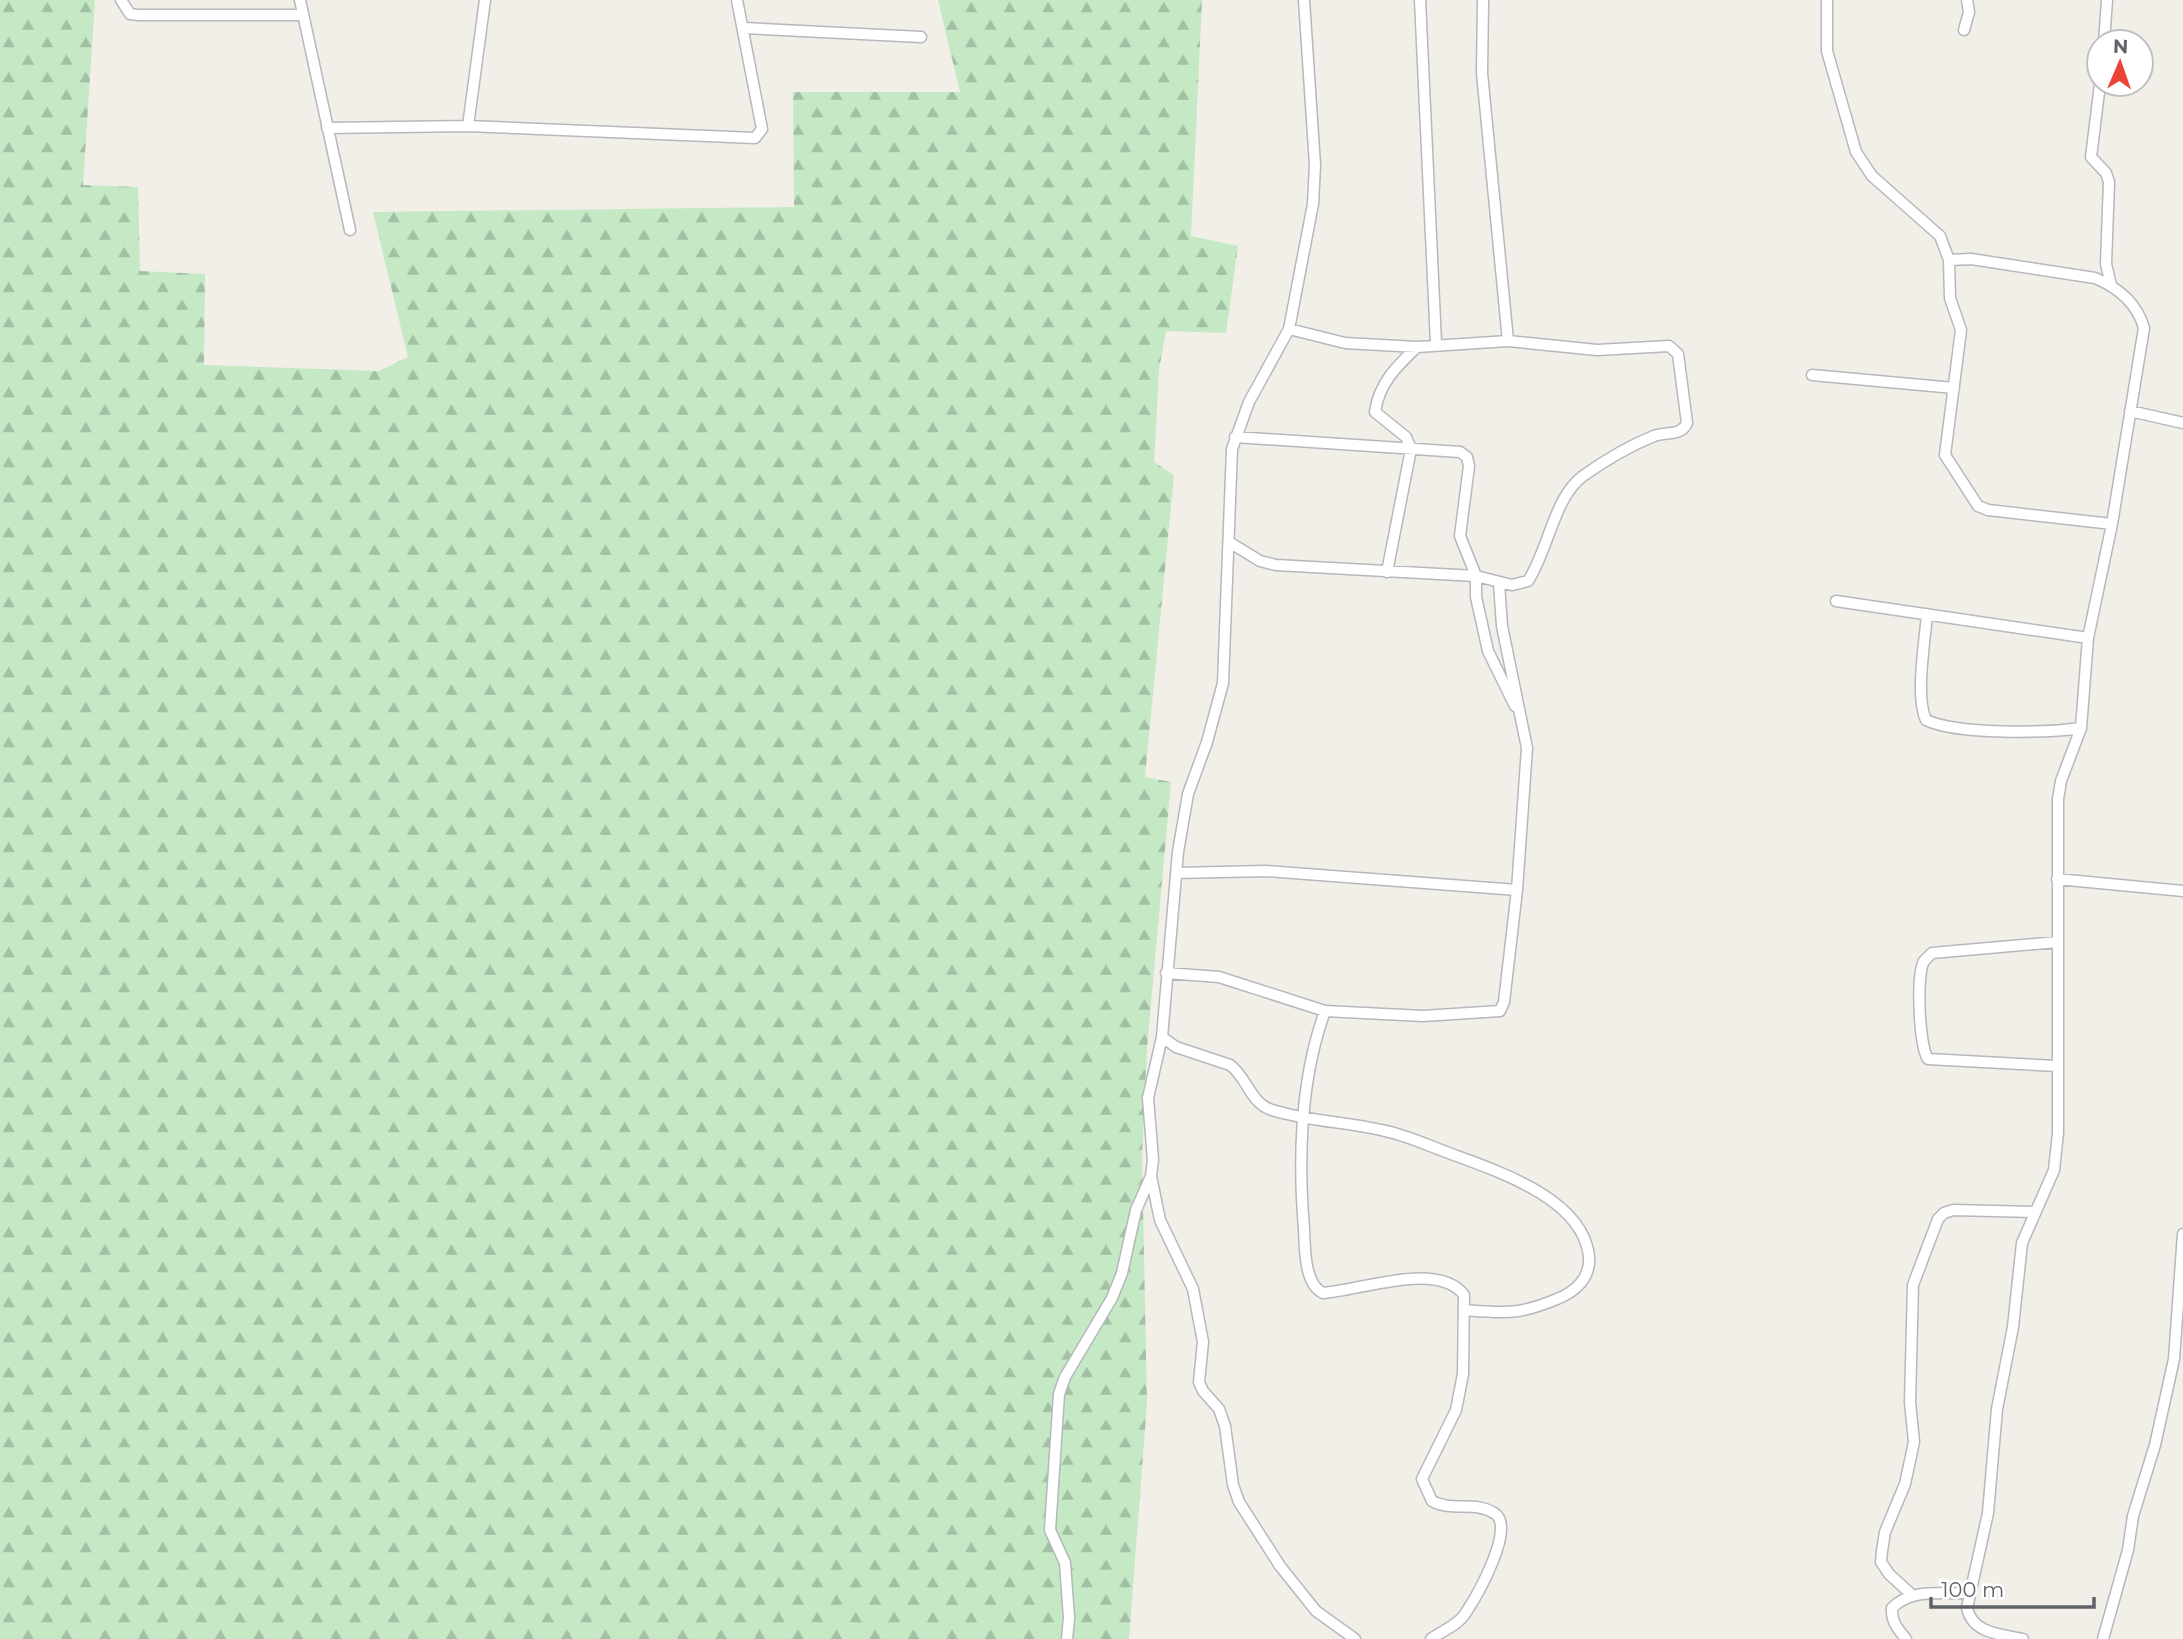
<svg xmlns="http://www.w3.org/2000/svg" width="2183" height="1639" viewBox="0 0 2183 1639" font-family="Montserrat,sans-serif">
<defs>
<pattern id="forest-firs" width="22" height="20" patternUnits="userSpaceOnUse" patternTransform="scale(1.75)"><rect width="22" height="20" fill="#c5e8c5"/><path d="M5 1l3.5 6h-7zM16 11l3.5 6h-7z" fill="#a3c0a4"/></pattern>
</defs>
<rect width="100%" height="100%" fill="#f1efe8"/>
<path fill="url(#forest-firs)" d="M 0,0 L 95,0 L 83,185 L 138,187 L 140,271 L 205,274 L 204,365 L 379,371 L 408,357 L 373,212 L 794,207 L 793,92 L 960,92 L 938,0 L 1202,0 L 1191,236 L 1238,246 L 1226,333 L 1166,331 L 1159,370 L 1154,462 L 1174,475 L 1145,777 L 1171,782 L 1147,1048 L 1142,1157 L 1147,1403 L 1129,1639 L 0,1639 Z"/>
<g fill="none" stroke-linecap="round" stroke-linejoin="round">
<g stroke="#b5b8bc" stroke-width="13">
<path id="street" d="M 121,0 L 130,14 L 138,15 L 303,15
M 300,0 L 350,230
M 1420,0 L 1436,343
M 1483,0 L 1482,73 L 1508,341
M 1827,0 L 1827,51 L 1856,152 L 1872,176 L 1940,236 L 1949,260 L 1950,298 L 1961,330 L 1945,455 L 1978,506 L 1988,510 L 2112,524 L 2088,638 L 2081,728 L 2061,781 L 2058,799 L 2058,1133 L 2054,1170 L 2022,1243 L 2013,1327 L 1997,1409 L 1988,1513 L 1967,1608 C 1973,1634 2000,1634 2023,1639
M 744,28 L 921,37
M 1964,30 L 1969,12 L 1967,0
M 2104,42 L 2107,0
M 2100,84 L 2091,157 L 2106,173 L 2109,182 L 2106,264 L 2111,285
M 468,126 L 485,0
M 327,128 L 468,126 L 755,138 L 762,129 L 737,0
M 1949,260 L 1971,259 L 2095,278 C 2119,288 2137,303 2144,328 L 2112,524
M 1812,375 L 1954,388
M 2130,411 L 2183,423
M 1235,437 L 1460,452 L 1467,457 L 1469,466 L 1460,536 L 1476,576 L 1476,597 L 1488,651 L 1515,706
M 1229,542 L 1260,561 L 1276,565 L 1476,576 L 1512,585 L 1528,581 C 1548,551 1554,497 1583,476 C 1604,461 1629,446 1654,436 C 1665,431 1681,437 1687,423 L 1678,354 L 1669,346 L 1597,350 L 1508,341 L 1417,347 L 1345,343 L 1289,329
M 1387,572 L 1411,449 L 1406,437 L 1375,412 C 1379,383 1397,366 1417,347
M 1836,601 L 2088,638
M 1927,614 C 1925,641 1915,697 1926,720 C 1958,735 2046,733 2081,728
M 1176,873 L 1266,871 L 1517,890
M 2057,879 L 2183,891
M 1166,973 L 1219,977 L 1325,1011 L 1423,1016 L 1500,1011 L 1504,1002 L 1517,890 L 1527,748 L 1502,626 L 1499,583
M 1325,1011 C 1300,1080 1298,1157 1304,1229 C 1305,1248 1304,1284 1323,1293 C 1359,1291 1438,1260 1464,1295 L 1463,1374 L 1456,1410 L 1422,1479 L 1432,1501 C 1452,1512 1476,1501 1494,1513 C 1517,1526 1477,1596 1465,1614 C 1457,1626 1443,1630 1431,1639
M 1162,1037 L 1176,1047 L 1230,1065 C 1247,1077 1250,1103 1272,1110 C 1307,1121 1346,1122 1381,1130 C 1403,1134 1425,1144 1446,1152 C 1494,1170 1582,1197 1589,1256 C 1591,1278 1575,1292 1557,1299 C 1519,1315 1505,1313 1464,1310
M 2057,1066 L 1928,1059 C 1919,1046 1916,975 1924,961 C 1925,960 1931,954 1932,953 L 2058,942
M 1151,1176 L 1160,1220 L 1193,1289 L 1203,1342 L 1199,1382 L 1203,1391 L 1219,1409 L 1225,1426 L 1233,1485 L 1239,1502 L 1280,1566 L 1316,1611 L 1355,1639
M 1912,1595 L 1889,1574 L 1881,1562 L 1882,1551 L 1885,1532 L 1905,1484 L 1914,1442 L 1910,1402 L 1913,1285 L 1938,1219 L 1944,1213 L 1953,1210 L 2035,1212
M 1067,1639 L 1069,1618 L 1065,1563 L 1050,1530 L 1059,1394 L 1065,1377 L 1112,1298 L 1122,1273 L 1136,1210 L 1151,1176 L 1153,1160 L 1148,1098 L 1162,1037 L 1178,852 L 1188,794 L 1207,742 L 1223,683 L 1232,449 L 1249,402 L 1289,329 L 1313,204 L 1315,165 L 1304,0
M 1906,1639 C 1898,1629 1891,1622 1892,1608 C 1910,1589 1937,1594 1962,1593 L 1969,1590
M 2103,1639 L 2128,1550 L 2133,1516 L 2155,1445 L 2174,1359 L 2183,1234"/>
</g>
<use href="#street" stroke="#fff" stroke-width="10"/>
</g>
<g transform="translate(2120 63) rotate(2)"><circle r="33" fill="#ffffff" stroke="#bfc1c3" stroke-width="2"/>
<path d="M0-5L12 26L0 18L-12 26Z" fill="#ea4335"/>
<text y="-10" font-size="19" font-weight="bold" text-anchor="middle" fill="#5f6368">N</text>
</g>
<path d="M1931 1597v10h163v-10" fill="none" stroke="#5f6368" stroke-width="3.5"/>
<text x="1941" y="1597" font-size="21" fill="#5f6368" stroke="#ffffff" stroke-width="5" paint-order="stroke">100 m</text>
</svg>
